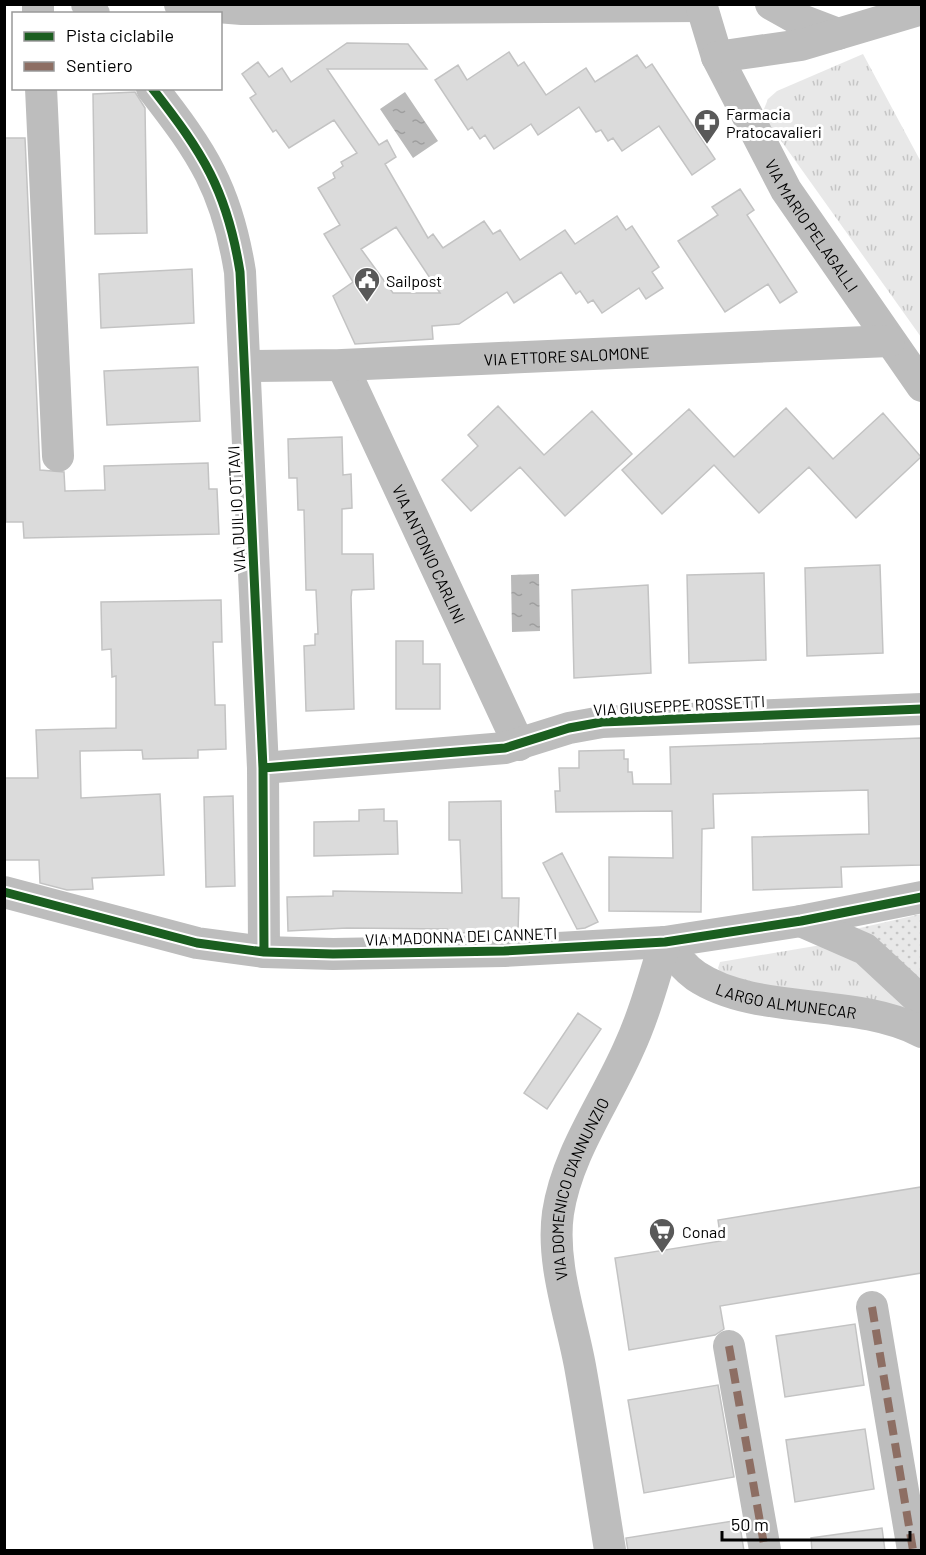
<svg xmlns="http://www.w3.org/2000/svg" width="926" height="1555" viewBox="0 0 926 1555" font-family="Barlow,sans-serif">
<defs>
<pattern id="grass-tufts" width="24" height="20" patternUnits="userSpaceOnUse" patternTransform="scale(1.5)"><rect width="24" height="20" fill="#e8e8e8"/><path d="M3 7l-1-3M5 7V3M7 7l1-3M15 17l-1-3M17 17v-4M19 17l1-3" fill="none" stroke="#c5c5c5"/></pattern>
<pattern id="park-dots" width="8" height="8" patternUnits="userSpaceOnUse" patternTransform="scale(1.5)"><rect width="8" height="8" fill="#e8e8e8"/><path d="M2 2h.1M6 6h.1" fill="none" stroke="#c5c5c5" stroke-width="1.8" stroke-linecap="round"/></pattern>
<pattern id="water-ripples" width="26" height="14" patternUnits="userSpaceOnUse" patternTransform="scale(1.5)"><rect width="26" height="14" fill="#bababa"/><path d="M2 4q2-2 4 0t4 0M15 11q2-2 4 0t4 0" fill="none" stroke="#9e9e9e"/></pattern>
</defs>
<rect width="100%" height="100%" fill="#fff"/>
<path fill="url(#grass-tufts)" d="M 863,54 L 921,162 L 921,337 L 762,114 L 768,99 L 777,91 Z
M 827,944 L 849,950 L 913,1003 L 908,1017 L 722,976 L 718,968 L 720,962 Z"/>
<path fill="url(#park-dots)" d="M 921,914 L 921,985 L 851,930 Z"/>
<path fill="url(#water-ripples)" d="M 405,92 L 438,141 L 413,158 L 380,109 Z
M 539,574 L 540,631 L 512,632 L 511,575 Z"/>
<path fill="#dbdbdb" stroke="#c3c3c3" stroke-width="1.5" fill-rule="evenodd" d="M 347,43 L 408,44 L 427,69 L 327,69 L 379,145 L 387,140 L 396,157 L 385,164 L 428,238 L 433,234 L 443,248 L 484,221 L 493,234 L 500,230 L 520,260 L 565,230 L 575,244 L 617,216 L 626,230 L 632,226 L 659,267 L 652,272 L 663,288 L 646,299 L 639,288 L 602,313 L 593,300 L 588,303 L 580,291 L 576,294 L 561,272 L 514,303 L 507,292 L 459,324 L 432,326 L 433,339 L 355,344 L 333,296 L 353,282 L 324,234 L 340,225 L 318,188 L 335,178 L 333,173 L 343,166 L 341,162 L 357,153 L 334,120 L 289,148 L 276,130 L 273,132 L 250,98 L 256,94 L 242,74 L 258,62 L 269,77 L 282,68 L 291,82 ZM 396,227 L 440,293 L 393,293 L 361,249 Z
M 509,52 L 518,66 L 524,62 L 546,95 L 586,68 L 595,82 L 637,55 L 646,68 L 652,64 L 715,159 L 692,175 L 659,126 L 622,151 L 613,138 L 608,141 L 601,130 L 596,132 L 579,107 L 538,135 L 531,124 L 494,149 L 485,135 L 480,139 L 472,127 L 468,130 L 435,80 L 458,65 L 467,80 Z
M 135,92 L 145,108 L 147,233 L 95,234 L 93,94 Z
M 4,138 L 25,138 L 40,470 L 64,472 L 65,491 L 105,490 L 104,466 L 208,463 L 209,489 L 217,489 L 219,534 L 24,538 L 23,522 L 6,522 Z
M 740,189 L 754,210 L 747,215 L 797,292 L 780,303 L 768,284 L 725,312 L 678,241 L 718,215 L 712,207 Z
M 192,269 L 194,323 L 101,328 L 99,274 Z
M 198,367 L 200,421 L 107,425 L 104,371 Z
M 498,406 L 544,455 L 592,411 L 632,454 L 565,516 L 520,467 L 471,511 L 442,480 L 478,446 L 468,435 Z
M 786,408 L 833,459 L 883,413 L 921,457 L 856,518 L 809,467 L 759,513 L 714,465 L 662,514 L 622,470 L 689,409 L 734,457 Z
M 342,437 L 343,475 L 351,474 L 352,508 L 342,509 L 342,554 L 373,554 L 374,589 L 352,590 L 351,597 L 354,709 L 306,711 L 304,646 L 315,645 L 315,634 L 318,634 L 316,590 L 306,590 L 304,510 L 298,510 L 297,478 L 289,478 L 288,439 Z
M 880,565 L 883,653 L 807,656 L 805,568 Z
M 764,573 L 766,660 L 689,663 L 687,575 Z
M 648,585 L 651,673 L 574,678 L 572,590 Z
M 221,600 L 222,642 L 213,642 L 215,705 L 225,705 L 226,749 L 198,750 L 198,758 L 143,759 L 142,750 L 80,751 L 81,798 L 160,794 L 164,875 L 92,878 L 93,889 L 67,890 L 40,883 L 39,860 L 4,860 L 4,778 L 38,778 L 36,730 L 116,728 L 116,676 L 112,677 L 111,649 L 102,650 L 101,602 Z
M 396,641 L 423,641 L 423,664 L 440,664 L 440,709 L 396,709 Z
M 921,738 L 921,865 L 841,867 L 842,887 L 753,890 L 752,837 L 869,834 L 868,790 L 713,794 L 714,828 L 702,829 L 701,912 L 609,911 L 609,857 L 673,858 L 672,811 L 556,812 L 555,791 L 560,791 L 559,768 L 579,768 L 579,751 L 624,750 L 624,759 L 628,759 L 628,772 L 632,772 L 633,784 L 671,784 L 670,747 Z
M 233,796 L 235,886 L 206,887 L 204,797 Z
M 501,801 L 502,898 L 519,898 L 518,932 L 447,933 L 447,929 L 347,928 L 288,931 L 287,897 L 333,896 L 333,891 L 462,893 L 460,840 L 449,840 L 449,802 Z
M 384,809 L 384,821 L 397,821 L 398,854 L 314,856 L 314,822 L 359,821 L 359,810 Z
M 562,853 L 598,922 L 585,928 L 577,929 L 543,863 Z
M 578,1013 L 601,1029 L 547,1109 L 524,1093 Z
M 921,1187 L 921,1273 L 720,1306 L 724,1329 L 715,1335 L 629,1350 L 615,1258 L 721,1241 L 718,1220 Z
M 855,1324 L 864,1385 L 785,1397 L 776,1336 Z
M 718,1385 L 734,1477 L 644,1493 L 628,1400 Z
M 865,1429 L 874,1489 L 795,1502 L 786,1440 Z
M 739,1520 L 744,1551 L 628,1551 L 626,1538 Z
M 882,1528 L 885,1551 L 812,1551 L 811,1538 Z"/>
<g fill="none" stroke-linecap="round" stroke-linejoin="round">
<g stroke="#bdbdbd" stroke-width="32">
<path d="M 38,4 L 38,14"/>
<path d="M 87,4 L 94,14"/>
<path d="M 180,4 L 242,9 L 702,6"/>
<path id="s1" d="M 701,4 L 717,57 L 786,190 L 922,386"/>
<path d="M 771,4 L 796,18 L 838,34"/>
<path d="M 717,57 L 801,45 L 922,9"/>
<path d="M 41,88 L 58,456"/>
<path d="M 152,88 C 203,153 227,190 240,272 L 263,768 L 264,952"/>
<path id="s2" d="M 342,365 L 519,745"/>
<path id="s3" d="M 245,366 L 342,365 L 889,341"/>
<path d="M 263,768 L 505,748 L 569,728 L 602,722 L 922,709"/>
<path d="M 4,892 L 197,943 L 264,952 L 333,954 L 504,951 L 665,942 L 801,921 L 922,897"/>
<path d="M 801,921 L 865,949 L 922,1002"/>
<path id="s4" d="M 665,942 C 674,955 683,967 696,976 C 756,1016 855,997 922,1032"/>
<path d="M 872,1307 L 913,1550"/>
<path d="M 729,1346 L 765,1550"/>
<path id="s5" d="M 610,1550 C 600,1489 591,1427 580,1366 C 571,1317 551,1263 558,1213 C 567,1154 604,1104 628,1050 C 644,1016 654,978 665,942"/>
</g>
<path stroke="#8d6e63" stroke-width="8" stroke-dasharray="15 8" stroke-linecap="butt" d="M 872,1307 L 913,1550
M 729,1346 L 765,1550"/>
<g stroke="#fff" stroke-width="13">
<path id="cycleway" d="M 152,88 C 203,153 227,190 240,272 L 263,768 L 264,952
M 263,768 L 505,748 L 569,728 L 602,722 L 922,709
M 4,892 L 197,943 L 264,952 L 333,954 L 504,951 L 665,942 L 801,921 L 922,897"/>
</g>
<use href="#cycleway" stroke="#1b5e20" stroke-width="9"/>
</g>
<defs>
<g id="pharmacy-pin" transform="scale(1.35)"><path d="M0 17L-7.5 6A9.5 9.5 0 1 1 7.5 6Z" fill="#595959" stroke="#fff"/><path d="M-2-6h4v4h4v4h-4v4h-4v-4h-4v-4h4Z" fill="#fff"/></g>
<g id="civic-pin" transform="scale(1.35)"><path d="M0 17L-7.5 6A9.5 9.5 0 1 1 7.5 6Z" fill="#595959" stroke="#fff"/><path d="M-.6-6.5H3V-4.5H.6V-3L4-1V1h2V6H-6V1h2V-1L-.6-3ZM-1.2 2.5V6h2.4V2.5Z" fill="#fff"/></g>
<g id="supermarket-pin" transform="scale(1.35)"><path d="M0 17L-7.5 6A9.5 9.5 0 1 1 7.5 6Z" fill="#595959" stroke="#fff"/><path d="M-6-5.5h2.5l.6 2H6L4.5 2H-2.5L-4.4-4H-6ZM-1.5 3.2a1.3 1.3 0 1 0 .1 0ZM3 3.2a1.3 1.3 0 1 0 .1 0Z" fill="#fff"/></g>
</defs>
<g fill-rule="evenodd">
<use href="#pharmacy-pin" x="707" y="122"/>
<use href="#civic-pin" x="367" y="280"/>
<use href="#supermarket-pin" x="662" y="1231"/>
</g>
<g text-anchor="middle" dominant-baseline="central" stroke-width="6" stroke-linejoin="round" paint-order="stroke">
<g font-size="16" fill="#000" stroke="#fff" text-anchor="start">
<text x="726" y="113">Farmacia<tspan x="726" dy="18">Pratocavalieri</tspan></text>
<text x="386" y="280">Sailpost</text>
<text x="682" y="1231">Conad</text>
</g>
<g font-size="16" fill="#000" stroke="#fff">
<text stroke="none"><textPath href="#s1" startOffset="249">VIA MARIO PELAGALLI</textPath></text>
<text stroke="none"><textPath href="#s3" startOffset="322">VIA ETTORE SALOMONE</textPath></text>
<text transform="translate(236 509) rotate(-93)">VIA DUILIO OTTAVI</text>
<text stroke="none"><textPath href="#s2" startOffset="208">VIA ANTONIO CARLINI</textPath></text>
<text transform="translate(679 705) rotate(-3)">VIA GIUSEPPE ROSSETTI</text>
<text transform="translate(461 936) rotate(-2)">VIA MADONNA DEI CANNETI</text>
<text stroke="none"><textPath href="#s4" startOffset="141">LARGO ALMUNECAR</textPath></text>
<text stroke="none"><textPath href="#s5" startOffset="370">VIA DOMENICO D'ANNUNZIO</textPath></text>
</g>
</g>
<rect width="926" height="1555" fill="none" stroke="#000000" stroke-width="12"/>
<rect x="12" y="12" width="210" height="78" fill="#ffffff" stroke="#999999" stroke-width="1.5"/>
<rect x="24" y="32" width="30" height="9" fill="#1b5e20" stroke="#999999" stroke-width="1.5"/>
<text x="66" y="42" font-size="18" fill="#000000">Pista ciclabile</text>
<rect x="24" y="62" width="30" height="9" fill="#8d6e63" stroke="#999999" stroke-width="1.5"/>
<text x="66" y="72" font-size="18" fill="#000000">Sentiero</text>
<path d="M722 1531v9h188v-9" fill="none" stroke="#000000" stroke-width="3"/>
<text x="731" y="1531" font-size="18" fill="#000000" stroke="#ffffff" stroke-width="4.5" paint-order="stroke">50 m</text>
</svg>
